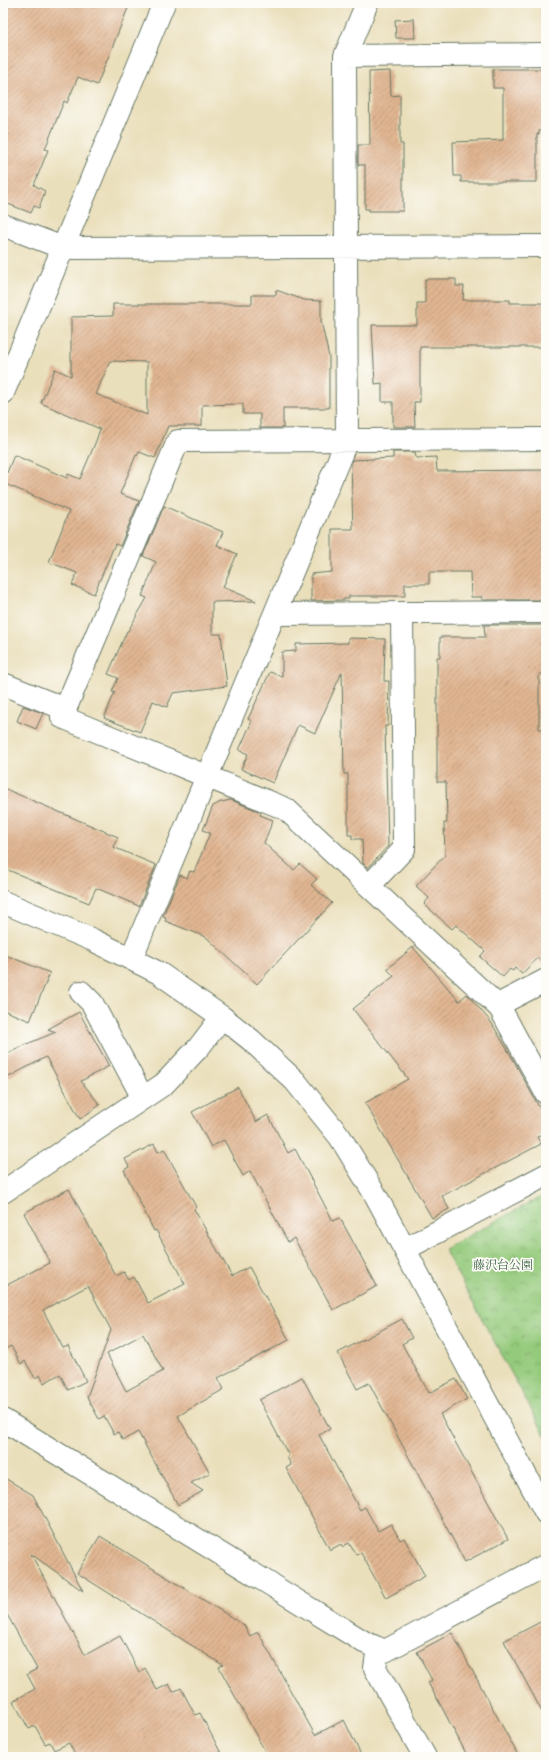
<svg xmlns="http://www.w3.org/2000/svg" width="549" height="1760" viewBox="0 0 549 1760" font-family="'IM FELL Great Primer','Noto Serif JP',serif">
<defs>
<pattern id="park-crowns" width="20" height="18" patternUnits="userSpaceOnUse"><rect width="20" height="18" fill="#94ca7c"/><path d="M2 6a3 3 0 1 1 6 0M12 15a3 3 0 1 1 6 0" fill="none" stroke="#78a566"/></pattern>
<pattern id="building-hatch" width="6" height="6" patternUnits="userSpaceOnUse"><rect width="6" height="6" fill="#e1b692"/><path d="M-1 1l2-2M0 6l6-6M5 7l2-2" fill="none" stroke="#b69578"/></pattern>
</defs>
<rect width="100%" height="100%" fill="#fdfcf7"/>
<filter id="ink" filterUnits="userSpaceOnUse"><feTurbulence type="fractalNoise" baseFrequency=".025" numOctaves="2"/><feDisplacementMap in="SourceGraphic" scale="8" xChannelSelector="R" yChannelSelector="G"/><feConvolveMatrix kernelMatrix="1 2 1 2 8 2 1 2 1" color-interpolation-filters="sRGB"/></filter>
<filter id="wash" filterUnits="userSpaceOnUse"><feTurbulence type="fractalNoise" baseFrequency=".012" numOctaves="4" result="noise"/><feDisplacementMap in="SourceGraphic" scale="16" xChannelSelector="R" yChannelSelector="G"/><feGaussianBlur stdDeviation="0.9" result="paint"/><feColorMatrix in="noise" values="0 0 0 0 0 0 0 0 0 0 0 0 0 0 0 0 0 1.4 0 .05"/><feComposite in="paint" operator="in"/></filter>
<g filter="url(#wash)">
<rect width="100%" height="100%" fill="#eadfbb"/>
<path fill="url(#park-crowns)" stroke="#5a8458" d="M 546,1194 L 546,1437 L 444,1249 Z"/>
<g id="blocks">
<path fill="url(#building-hatch)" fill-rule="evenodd" d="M 7,3 L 130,3 L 97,85 L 78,77 L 67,103 L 64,101 L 45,149 L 48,150 L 34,185 L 45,191 L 39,208 L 34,206 L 31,213 L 3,202 L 3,13 Z
M 414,19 L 415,38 L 396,38 L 395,20 Z
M 493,69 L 546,69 L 546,130 L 539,131 L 539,134 L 537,134 L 537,182 L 461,182 L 461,176 L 454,176 L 453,142 L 503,140 L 503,88 L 493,88 Z
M 390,71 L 391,96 L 400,95 L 400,144 L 403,144 L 403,211 L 369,211 L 369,209 L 365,209 L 365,165 L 358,165 L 358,145 L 370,145 L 369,72 Z
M 425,279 L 456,279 L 456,286 L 464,286 L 463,300 L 510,300 L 510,303 L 546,303 L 546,347 L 420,347 L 420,402 L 414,402 L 415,427 L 393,427 L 393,402 L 382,402 L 382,383 L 375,384 L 372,325 L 417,325 L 417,303 L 425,303 Z
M 276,290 L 304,300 L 321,301 L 321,321 L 329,357 L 329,408 L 283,408 L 283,428 L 260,428 L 260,414 L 243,414 L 243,404 L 202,405 L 202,426 L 168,426 L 155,458 L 139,452 L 137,456 L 136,455 L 120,494 L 139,501 L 120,546 L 115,544 L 94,594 L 72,585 L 77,573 L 49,562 L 69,511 L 3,483 L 14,455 L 67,478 L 68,474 L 80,479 L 96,441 L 100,429 L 41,403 L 55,369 L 71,376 L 71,317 L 113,316 L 113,304 L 252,304 L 252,295 L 276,295 ZM 110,361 L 147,362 L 147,415 L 96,394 Z
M 393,452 L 415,452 L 416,458 L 436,457 L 437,471 L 546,470 L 544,598 L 542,600 L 482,600 L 482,597 L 471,597 L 470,572 L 429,572 L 429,584 L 405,584 L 405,596 L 349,596 L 349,599 L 344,599 L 344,600 L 311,601 L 311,574 L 332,572 L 332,529 L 353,529 L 351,463 L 352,460 L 393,458 Z
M 164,506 L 223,532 L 217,545 L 237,554 L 223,587 L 256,601 L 212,602 L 212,634 L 221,634 L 227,686 L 173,693 L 167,707 L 153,701 L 140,732 L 104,718 L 115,692 L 112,692 L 118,678 L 108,674 L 127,631 L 128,631 L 147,598 L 142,596 L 156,562 L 143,556 Z
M 484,625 L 543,625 L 544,674 L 539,674 L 539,729 L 546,729 L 546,965 L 537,958 L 522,974 L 515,968 L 513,971 L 510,969 L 503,977 L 480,957 L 485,951 L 456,925 L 452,929 L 424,904 L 429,898 L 416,886 L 445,855 L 444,823 L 447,823 L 446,782 L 437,782 L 437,657 L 440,657 L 440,637 L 485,637 Z
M 348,638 L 385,639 L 384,681 L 389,681 L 388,726 L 385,726 L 388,846 L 368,868 L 363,863 L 362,839 L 352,839 L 352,835 L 348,835 L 348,774 L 344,774 L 342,672 L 315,733 L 298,725 L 273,783 L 241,769 L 248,754 L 239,750 L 252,721 L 248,719 L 270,672 L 282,677 L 282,652 L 296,651 L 296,644 L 348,643 Z
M 23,706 L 43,713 L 36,729 L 17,721 Z
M 3,788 L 118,837 L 113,847 L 156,865 L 139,906 L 96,888 L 89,903 L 3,868 Z
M 231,800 L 261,812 L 260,815 L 273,820 L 264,843 L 294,870 L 300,864 L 317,879 L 311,885 L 332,903 L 257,984 L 206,937 L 165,921 L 166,917 L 163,916 L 180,875 L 187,878 L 190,871 L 194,872 L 210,833 L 203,830 L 213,806 L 221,802 Z
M 413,947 L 459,1001 L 467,994 L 491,1022 L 514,1061 L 546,1120 L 546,1132 L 537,1137 L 541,1144 L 442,1196 L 449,1209 L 432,1218 L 365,1103 L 408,1079 L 353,1009 L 394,976 L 387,969 Z
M 3,954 L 50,973 L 30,1021 L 3,1010 Z
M 79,1012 L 109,1066 L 81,1081 L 100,1105 L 80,1119 L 46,1057 L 3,1080 L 3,1056 L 27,1044 L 56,1032 L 48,1029 Z
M 238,1087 L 256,1122 L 268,1115 L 288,1153 L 295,1149 L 333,1221 L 340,1218 L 377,1286 L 333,1310 L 294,1238 L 288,1242 L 250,1171 L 243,1176 L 224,1140 L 211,1147 L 192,1112 Z
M 154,1144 L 158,1152 L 164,1149 L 196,1207 L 194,1209 L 232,1276 L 249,1267 L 289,1340 L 218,1378 L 224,1389 L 178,1416 L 210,1473 L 191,1483 L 203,1491 L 178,1505 L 138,1432 L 123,1440 L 118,1432 L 114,1434 L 104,1416 L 99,1419 L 87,1397 L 111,1330 L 88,1286 L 43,1310 L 63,1348 L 68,1346 L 86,1381 L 68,1390 L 60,1374 L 44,1383 L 40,1375 L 35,1378 L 25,1361 L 21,1364 L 11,1346 L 3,1350 L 3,1287 L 50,1263 L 24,1213 L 69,1189 L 116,1276 L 124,1272 L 129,1280 L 134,1277 L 148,1303 L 185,1284 L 156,1230 L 154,1231 L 124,1170 L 129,1167 L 125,1159 ZM 143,1334 L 163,1371 L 126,1391 L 107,1354 Z
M 402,1319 L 412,1338 L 402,1344 L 429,1393 L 456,1379 L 467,1399 L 440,1414 L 508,1539 L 465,1562 L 369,1383 L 357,1389 L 338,1353 Z
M 302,1377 L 330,1429 L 319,1435 L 360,1510 L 365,1507 L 378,1531 L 391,1524 L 400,1540 L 404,1538 L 425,1576 L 386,1598 L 361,1553 L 356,1555 L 349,1543 L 342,1547 L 341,1544 L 330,1550 L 286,1468 L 291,1465 L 287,1457 L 289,1456 L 259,1400 Z
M 3,1477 L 33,1495 L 83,1591 L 31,1554 L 85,1655 L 120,1636 L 139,1672 L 145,1668 L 157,1690 L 169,1684 L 173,1692 L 181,1688 L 195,1715 L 200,1713 L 223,1757 L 76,1757 L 69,1743 L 54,1750 L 50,1742 L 45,1744 L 35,1726 L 29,1729 L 13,1701 L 35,1689 L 27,1674 L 37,1669 L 3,1607 Z
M 100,1536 L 244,1625 L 250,1636 L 258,1632 L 315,1735 L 344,1720 L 362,1757 L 268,1757 L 219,1667 L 223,1665 L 77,1573 Z
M 546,1619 L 546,1719 L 504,1641 Z
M 452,1633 L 485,1694 L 519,1757 L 468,1757 L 440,1704 L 428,1683 L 432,1680 L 417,1652 Z"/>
</g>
</g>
<g filter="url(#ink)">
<use href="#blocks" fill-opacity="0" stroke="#667663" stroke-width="1"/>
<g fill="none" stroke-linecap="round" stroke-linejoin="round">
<g stroke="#667663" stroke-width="24">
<path id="minor" d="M 345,56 L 546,54
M 3,225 L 63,248 L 546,246
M 3,393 L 164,3
M 546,439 L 178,441 L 62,717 L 286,809 L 500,1008 L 546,1093
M 275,614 L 546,612
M 3,684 L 65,709
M 369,886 L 404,849 L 402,613
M 3,902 L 93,940 L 159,973 L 222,1017 L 251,1040 L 295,1081 L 340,1137 L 376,1196 L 546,1513
M 131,959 L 347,440 L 345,56 L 367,3
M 81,992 L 92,1003 L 143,1098
M 498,1005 L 546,980
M 3,1192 L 164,1084 L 199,1047 L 222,1017
M 405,1249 L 546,1175
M 3,1420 L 364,1642 L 385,1651 L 546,1565
M 378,1648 L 375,1668 L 425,1757"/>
</g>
<use href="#minor" stroke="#fff" stroke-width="22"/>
</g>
</g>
<g text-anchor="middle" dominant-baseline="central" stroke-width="3.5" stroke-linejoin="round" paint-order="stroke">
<g font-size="12" fill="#3c6046" stroke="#fdfcf7">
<text x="503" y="1265">藤沢台公園</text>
</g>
</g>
<rect width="549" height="1760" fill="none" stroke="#fdfcf7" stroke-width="16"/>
</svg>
